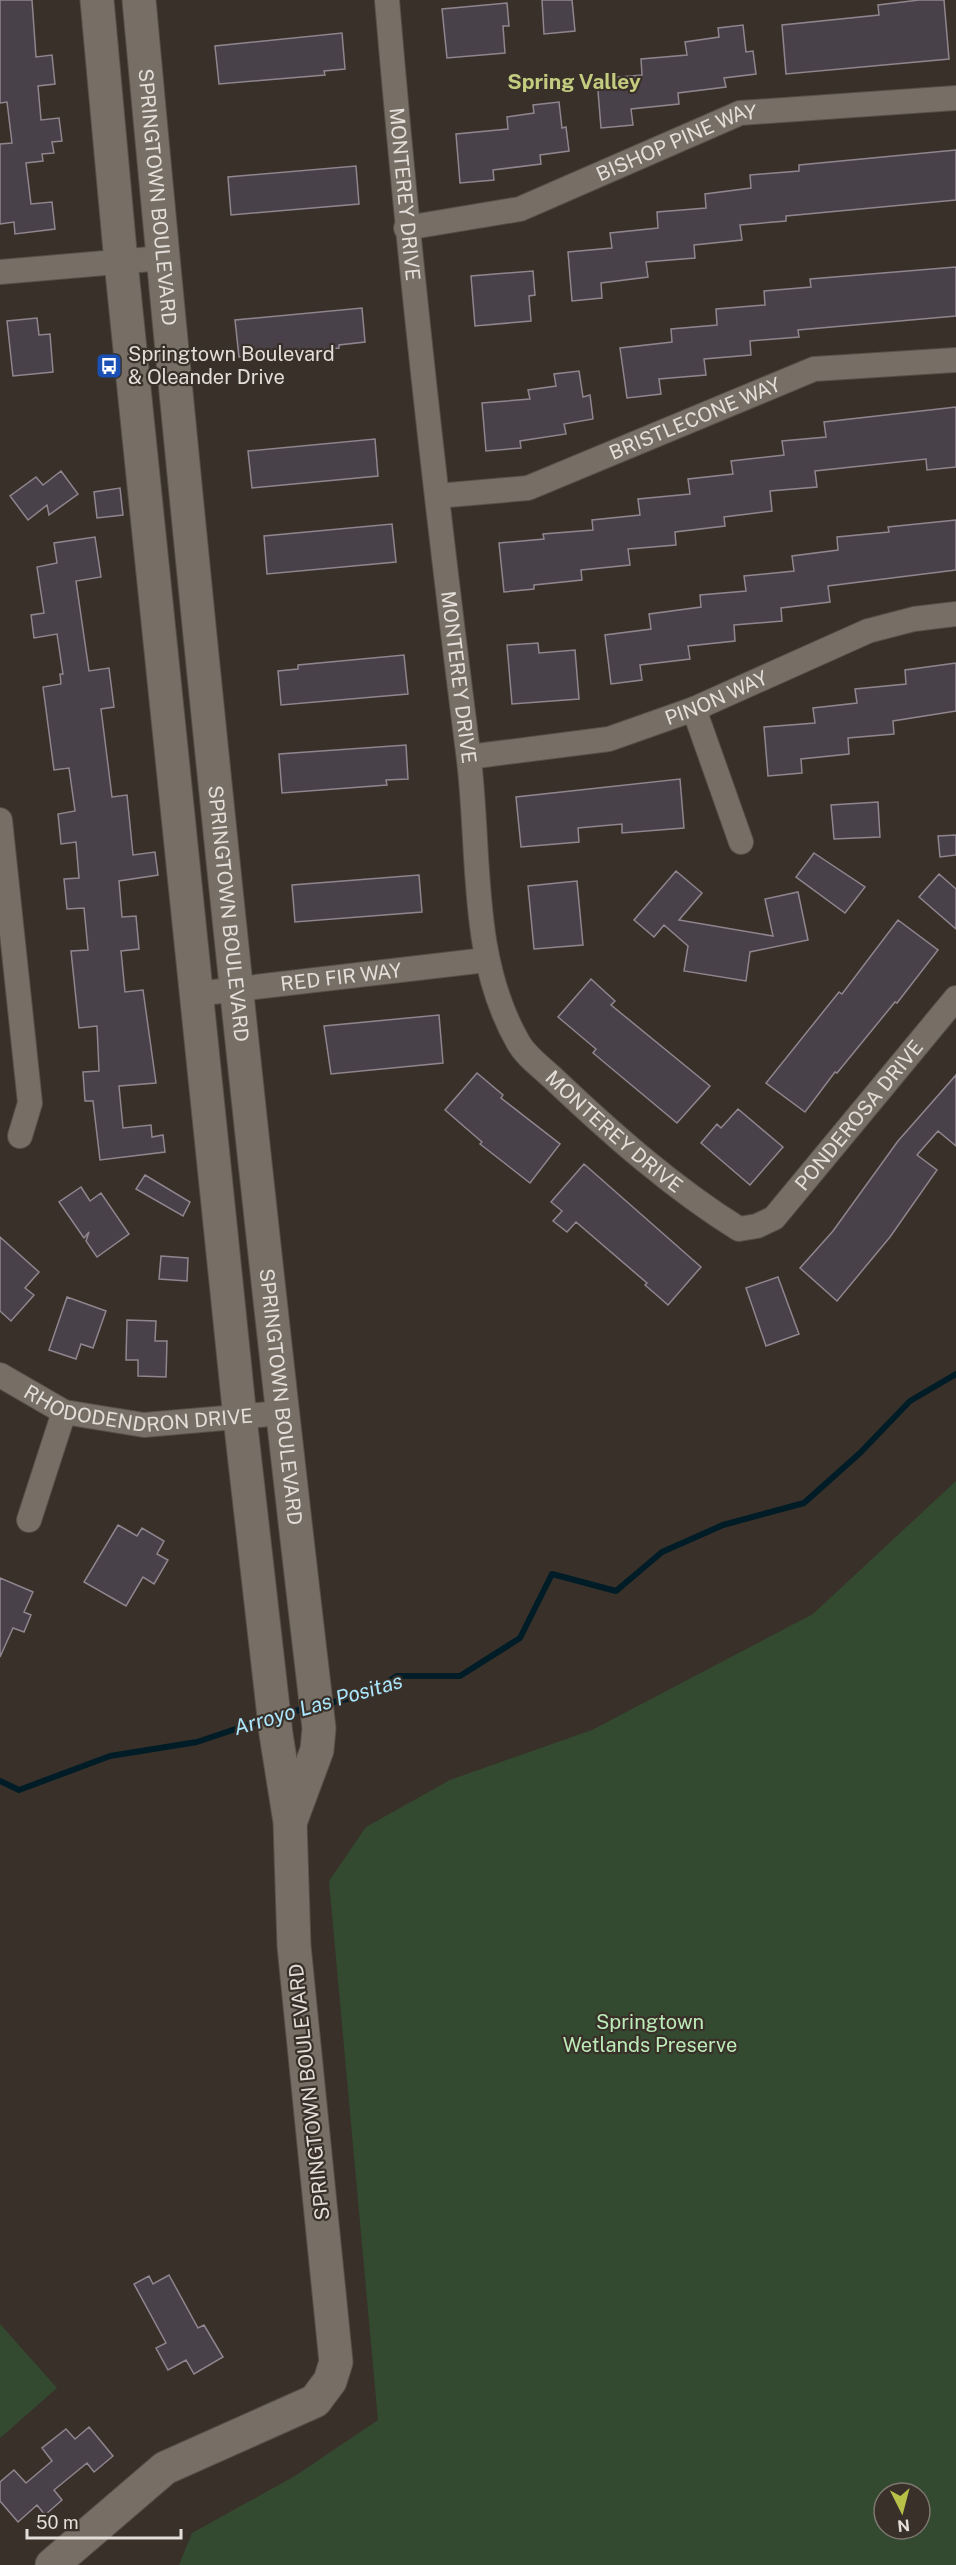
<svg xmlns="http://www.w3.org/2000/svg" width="956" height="2565" viewBox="0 0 956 2565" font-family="'Public Sans',sans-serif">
<rect width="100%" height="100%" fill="#393129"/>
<path fill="#334a31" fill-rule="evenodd" d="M 956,1481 L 956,2565 L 179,2565 L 192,2533 L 295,2476 L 378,2420 L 329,1881 L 366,1827 L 450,1780 L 592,1730 L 813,1614 ZM 884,2493 L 920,2493 L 920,2529 L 884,2529 Z
M 0,2324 L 57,2388 L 0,2438 Z"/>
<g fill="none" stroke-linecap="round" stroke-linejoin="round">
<path stroke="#001c27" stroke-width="6" d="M 325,1704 L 364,1695 L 397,1676 L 460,1676 L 520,1638 L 552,1574 L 616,1591 L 662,1552 L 723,1525 L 804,1503 L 860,1453 L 910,1401 L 956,1374
M 284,1714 L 306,1708
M 0,1781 L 19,1790 L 110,1756 L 197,1742 L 265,1719"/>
</g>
<path fill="#494149" stroke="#8f858e" stroke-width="1.5" d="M 0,0 L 32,0 L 36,57 L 52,55 L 55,84 L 38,86 L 41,120 L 59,118 L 62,141 L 52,142 L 54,153 L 42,154 L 43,161 L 26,163 L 31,204 L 52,202 L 55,229 L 15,234 L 14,222 L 0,224 L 0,144 L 12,143 L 7,102 L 0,103 Z
M 542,0 L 572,0 L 575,31 L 544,34 Z
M 919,0 L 944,0 L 949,59 L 786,74 L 782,25 L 879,15 L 878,5 Z
M 507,3 L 509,26 L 503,26 L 505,53 L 447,58 L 442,9 Z
M 743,25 L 746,52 L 753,51 L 756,74 L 724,78 L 726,87 L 678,93 L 679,104 L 631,109 L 633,125 L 601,128 L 597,79 L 642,75 L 641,59 L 687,55 L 685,42 L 719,37 L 718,28 Z
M 342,33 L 345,69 L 324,71 L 325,75 L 219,84 L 215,46 Z
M 559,102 L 562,128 L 566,127 L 569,151 L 540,155 L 541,164 L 493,170 L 494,180 L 460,183 L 456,134 L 508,129 L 507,117 L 534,113 L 533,105 Z
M 956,150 L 956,200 L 786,216 L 786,221 L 740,225 L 742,240 L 694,245 L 695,258 L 646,262 L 648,277 L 601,283 L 602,298 L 572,301 L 568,252 L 612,248 L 610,233 L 658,228 L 657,212 L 706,208 L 705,194 L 751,188 L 750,175 L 799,171 L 799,165 Z
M 356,166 L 359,204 L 231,215 L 228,177 Z
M 956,267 L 956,316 L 798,330 L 799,337 L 750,341 L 751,355 L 704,359 L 706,375 L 659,379 L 661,394 L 627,398 L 620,348 L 672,342 L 671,329 L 717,325 L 716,309 L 765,305 L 764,291 L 811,287 L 810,279 Z
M 533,271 L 535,295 L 529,296 L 531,321 L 475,326 L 471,276 Z
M 362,308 L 365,342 L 339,345 L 339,348 L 239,357 L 235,320 Z
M 37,318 L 39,335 L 50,334 L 53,372 L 13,376 L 7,321 Z
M 579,371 L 583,397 L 590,395 L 593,419 L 564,424 L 566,434 L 520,441 L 521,448 L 486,451 L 482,403 L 530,399 L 528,390 L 556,386 L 554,374 Z
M 956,407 L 956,467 L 927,470 L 926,459 L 815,471 L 817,487 L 770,491 L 772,511 L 724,517 L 725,526 L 675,532 L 676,545 L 628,549 L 630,565 L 581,570 L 582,580 L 534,585 L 534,589 L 504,592 L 499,543 L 544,539 L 543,534 L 593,530 L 592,520 L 640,515 L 638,499 L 690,494 L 688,479 L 733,474 L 731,461 L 784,455 L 782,441 L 826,437 L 824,422 Z
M 375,439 L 378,476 L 252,488 L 248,451 Z
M 61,471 L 78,494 L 49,515 L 47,505 L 28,520 L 10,496 L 36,477 L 43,485 Z
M 120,488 L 123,515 L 97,518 L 94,492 Z
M 956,520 L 956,570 L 828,586 L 830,602 L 781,608 L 782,621 L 734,625 L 735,641 L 688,646 L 690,659 L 640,665 L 642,680 L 611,684 L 605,635 L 651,629 L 649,614 L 701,607 L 700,595 L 746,591 L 744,576 L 794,571 L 792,556 L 838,550 L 837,537 L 889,532 L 888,527 Z
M 392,524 L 396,562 L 267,574 L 264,536 Z
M 95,537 L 101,577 L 76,581 L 89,671 L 109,668 L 114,707 L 101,709 L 112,797 L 127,795 L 133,855 L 155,852 L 158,875 L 119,881 L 122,917 L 136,916 L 139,949 L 121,951 L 125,992 L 143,990 L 156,1083 L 119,1086 L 123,1128 L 151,1125 L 152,1137 L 163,1135 L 165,1152 L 100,1160 L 93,1101 L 85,1101 L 83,1072 L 99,1071 L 97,1026 L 79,1028 L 71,951 L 88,950 L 84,908 L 67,909 L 64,879 L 79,878 L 76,842 L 61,844 L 58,814 L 75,811 L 69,768 L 54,770 L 43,687 L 61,684 L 60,674 L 63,674 L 57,634 L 34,638 L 31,615 L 44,613 L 37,567 L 57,563 L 54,543 Z
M 538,643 L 539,653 L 575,650 L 579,699 L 512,704 L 507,645 Z
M 404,655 L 408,694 L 281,705 L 278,671 L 298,669 L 298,665 Z
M 956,663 L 956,711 L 893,721 L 894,734 L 848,738 L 849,754 L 801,759 L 802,773 L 768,776 L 764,727 L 815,723 L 813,708 L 857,703 L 855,689 L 906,684 L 905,670 Z
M 406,745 L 408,779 L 386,780 L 387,785 L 282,793 L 279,754 Z
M 680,779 L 684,828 L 622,833 L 622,824 L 578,828 L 579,842 L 521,847 L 516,797 Z
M 878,802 L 880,837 L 834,839 L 831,805 Z
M 956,835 L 956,855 L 940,857 L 938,836 Z
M 814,853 L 865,887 L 845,913 L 796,877 Z
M 676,871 L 702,893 L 679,920 L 773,936 L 765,899 L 798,892 L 808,940 L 750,952 L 746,981 L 684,971 L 688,946 L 664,925 L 654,937 L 634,920 Z
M 939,874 L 956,889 L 956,929 L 919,897 Z
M 419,875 L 422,912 L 295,922 L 292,885 Z
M 577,881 L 583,945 L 534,949 L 528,886 Z
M 898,920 L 938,950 L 897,1003 L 895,1002 L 837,1073 L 835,1072 L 805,1112 L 766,1083 L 839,992 L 842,994 Z
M 591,979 L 615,1001 L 611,1005 L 710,1086 L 677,1123 L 593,1053 L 596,1049 L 558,1017 Z
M 439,1015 L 443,1063 L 331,1074 L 324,1026 Z
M 477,1073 L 503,1095 L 501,1098 L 560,1144 L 530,1183 L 480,1144 L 482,1142 L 445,1110 Z
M 956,1075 L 956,1146 L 938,1131 L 917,1155 L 937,1170 L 890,1237 L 837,1301 L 800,1268 L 833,1231 L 898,1141 Z
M 738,1109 L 783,1147 L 750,1185 L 701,1143 L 717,1124 L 721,1128 Z
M 584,1164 L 701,1267 L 668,1305 L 645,1285 L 647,1283 L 576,1222 L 567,1232 L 553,1221 L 562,1211 L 551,1202 Z
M 145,1175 L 190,1202 L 183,1216 L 136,1189 Z
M 81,1187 L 90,1201 L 101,1193 L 129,1234 L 97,1257 L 86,1241 L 89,1232 L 84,1238 L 59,1202 Z
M 0,1237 L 39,1272 L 25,1288 L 34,1295 L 11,1321 L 0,1311 Z
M 161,1256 L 188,1258 L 187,1281 L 159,1279 Z
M 778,1277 L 799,1334 L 766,1346 L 746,1288 Z
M 67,1297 L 106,1311 L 93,1348 L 81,1344 L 76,1359 L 49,1350 Z
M 127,1320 L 156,1321 L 155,1341 L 167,1341 L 166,1377 L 138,1376 L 138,1360 L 126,1360 Z
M 118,1525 L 137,1536 L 142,1528 L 164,1541 L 157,1554 L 168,1560 L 154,1584 L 143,1577 L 126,1606 L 84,1582 Z
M 0,1578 L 33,1592 L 24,1612 L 31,1615 L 24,1632 L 13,1628 L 0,1657 Z
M 169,2275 L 198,2328 L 204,2325 L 223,2357 L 194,2374 L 186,2360 L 168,2370 L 156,2348 L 166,2343 L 134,2284 L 149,2276 L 153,2284 Z
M 89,2427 L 113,2456 L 94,2472 L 87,2463 L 54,2490 L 62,2500 L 45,2515 L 37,2505 L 18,2522 L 0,2501 L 0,2482 L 14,2470 L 26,2483 L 52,2461 L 42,2448 L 66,2429 L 75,2439 Z"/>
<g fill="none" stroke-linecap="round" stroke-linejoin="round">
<g stroke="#575049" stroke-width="26">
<g id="street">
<path id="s1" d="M 387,0 C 408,251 436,502 468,752 C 481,849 468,955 518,1042 C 526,1057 544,1069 556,1081 C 612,1134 673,1188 739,1229 L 757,1226 L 774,1218 L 956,998"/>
<path id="s2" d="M 406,228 L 520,209 L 740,113 L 956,98"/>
<path d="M 0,272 L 163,258"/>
<path id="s3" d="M 437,496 L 528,488 L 814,369 L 956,360"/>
<path d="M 694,709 L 741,842"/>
<path id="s4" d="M 469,757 L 609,739 L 694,709 L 868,631 L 914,619 L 956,614"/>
<path d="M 0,820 L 30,1103 L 20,1136"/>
<path id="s5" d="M 196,994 L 486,960"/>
<path id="s6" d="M 0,1375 L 64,1412 L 144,1425 L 281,1413"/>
<path d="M 29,1520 L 64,1412"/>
</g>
</g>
<g stroke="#575049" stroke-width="35">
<g id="secondary">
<path id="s7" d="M 139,0 C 192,577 251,1153 319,1728 L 317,1750 L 291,1820"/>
<path d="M 52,2565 L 165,2468 L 315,2401 L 330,2381 L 336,2362 L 294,1946 L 290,1822 L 276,1734 L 240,1418 L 121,262 L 97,0"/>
</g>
</g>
<use href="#street" stroke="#776f65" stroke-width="24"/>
<use href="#secondary" stroke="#776f65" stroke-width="33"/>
</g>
<defs>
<g id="bus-square" transform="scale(1.35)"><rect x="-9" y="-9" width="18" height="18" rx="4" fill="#1a4fb4" stroke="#393129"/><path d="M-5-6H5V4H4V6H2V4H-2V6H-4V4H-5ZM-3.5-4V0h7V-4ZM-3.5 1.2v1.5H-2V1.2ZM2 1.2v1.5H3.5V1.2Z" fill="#fff"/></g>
</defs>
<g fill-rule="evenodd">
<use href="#bus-square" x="109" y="366"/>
</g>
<g text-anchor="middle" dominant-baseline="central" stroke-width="4.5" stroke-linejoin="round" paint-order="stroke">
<g font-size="20" fill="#e3ded9" stroke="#393129">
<text stroke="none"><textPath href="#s2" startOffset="286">BISHOP PINE WAY</textPath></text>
<text stroke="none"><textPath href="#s1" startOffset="195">MONTEREY DRIVE</textPath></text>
<text stroke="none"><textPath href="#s7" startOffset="198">SPRINGTOWN BOULEVARD</textPath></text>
<text stroke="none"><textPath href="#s3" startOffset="272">BRISTLECONE WAY</textPath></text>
<text stroke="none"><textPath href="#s1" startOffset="681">MONTEREY DRIVE</textPath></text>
<text stroke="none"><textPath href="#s4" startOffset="256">PINON WAY</textPath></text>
<text stroke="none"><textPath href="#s7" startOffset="918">SPRINGTOWN BOULEVARD</textPath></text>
<text stroke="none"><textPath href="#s5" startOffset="146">RED FIR WAY</textPath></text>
<text stroke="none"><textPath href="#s1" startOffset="1514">PONDEROSA DRIVE</textPath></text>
<text stroke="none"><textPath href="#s1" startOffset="1185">MONTEREY DRIVE</textPath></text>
<text stroke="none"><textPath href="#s7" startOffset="1404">SPRINGTOWN BOULEVARD</textPath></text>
<text stroke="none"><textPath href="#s6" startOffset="147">RHODODENDRON DRIVE</textPath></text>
<text transform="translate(309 2092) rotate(-96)">SPRINGTOWN BOULEVARD</text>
</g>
<g font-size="20" fill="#e3ded9" stroke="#393129" text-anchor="start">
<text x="128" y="354">Springtown Boulevard<tspan x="128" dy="23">&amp; Oleander Drive</tspan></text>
</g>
<g font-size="20" fill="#bcebb8" stroke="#393129">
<text x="650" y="2022">Springtown<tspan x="650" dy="23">Wetlands Preserve</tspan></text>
</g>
<g font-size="21" font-weight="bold" fill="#c3cc7f" stroke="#393129">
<text x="574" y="81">Spring Valley</text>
</g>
<g font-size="21" font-style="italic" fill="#abe6fd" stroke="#393129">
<text transform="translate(318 1704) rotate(-16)">Arroyo Las Positas</text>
</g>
</g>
<g transform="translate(902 2511) rotate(174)"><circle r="28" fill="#393129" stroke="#7d766f" stroke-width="1.5"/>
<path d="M0-4.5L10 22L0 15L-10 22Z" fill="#b7c148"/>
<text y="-9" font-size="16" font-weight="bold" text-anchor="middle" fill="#e3ded9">N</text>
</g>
<path d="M27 2529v9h154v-9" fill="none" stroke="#e3ded9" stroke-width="3"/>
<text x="36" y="2529" font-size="18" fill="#e3ded9" stroke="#393129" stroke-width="4.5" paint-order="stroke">50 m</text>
</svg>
